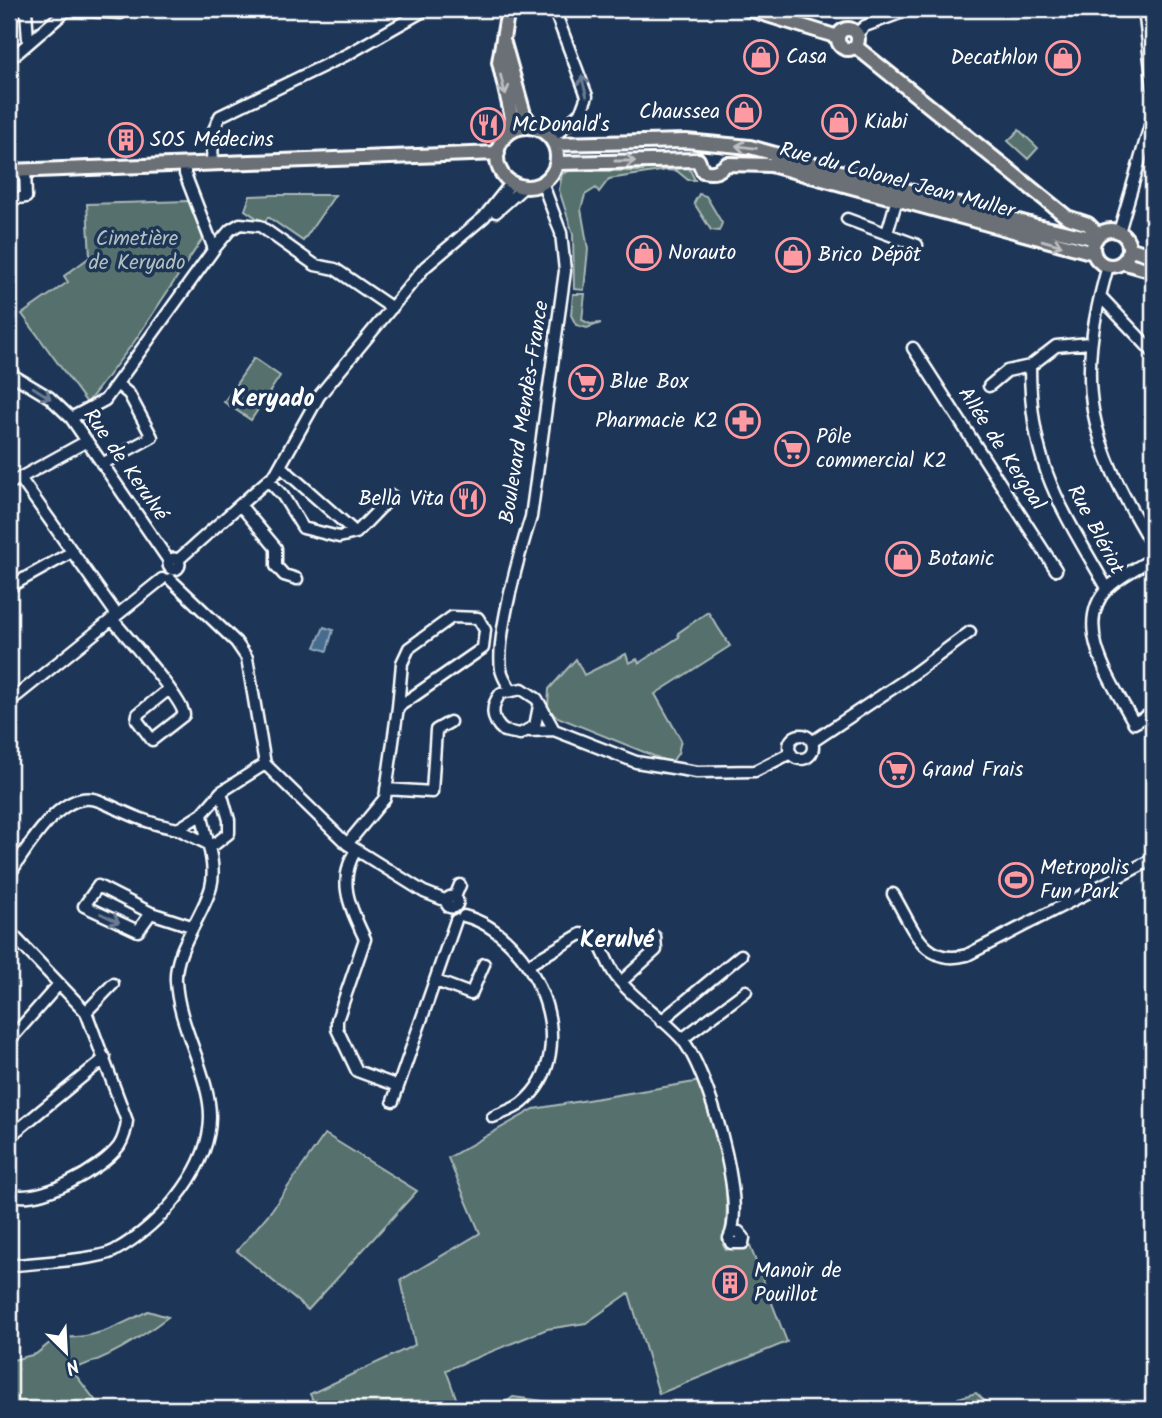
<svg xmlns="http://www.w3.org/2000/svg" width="1162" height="1418" viewBox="0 0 1162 1418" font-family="Kalam,sans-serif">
<rect width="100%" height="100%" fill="#1d3557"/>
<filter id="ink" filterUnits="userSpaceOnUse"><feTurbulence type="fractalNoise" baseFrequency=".0143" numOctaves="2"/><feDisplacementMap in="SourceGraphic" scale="14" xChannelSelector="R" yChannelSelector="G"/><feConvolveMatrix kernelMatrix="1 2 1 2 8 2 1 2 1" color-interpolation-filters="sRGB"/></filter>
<g filter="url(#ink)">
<path fill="#54706d" stroke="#aab8b6" stroke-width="2" d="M 1019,130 L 1038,148 L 1028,159 L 1008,141 Z
M 645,168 L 689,168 L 695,180 L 688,180 L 677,171 L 667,170 L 609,179 L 599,192 L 596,188 L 585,195 L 581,209 L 588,249 L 584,290 L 574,289 L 573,234 L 559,190 L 562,174 L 569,171 L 643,171 Z
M 699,194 L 706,196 L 722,223 L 719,231 L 711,230 L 694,203 Z
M 276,195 L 335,195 L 303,241 L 268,217 L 264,223 L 245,210 L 250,196 Z
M 189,201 L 203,238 L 134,342 L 87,403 L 22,314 L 68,282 L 64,276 L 90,257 L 87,204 Z
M 573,294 L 585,294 L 582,320 L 590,324 L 601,323 L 587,328 L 576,325 L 571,315 Z
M 254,358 L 280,376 L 251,420 L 224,402 Z
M 708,612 L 730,646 L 655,694 L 681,740 L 678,753 L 671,763 L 555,716 L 548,707 L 549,689 L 576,659 L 584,675 L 626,654 L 629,663 L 637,659 L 639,663 L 679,637 L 678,633 Z
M 701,1081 C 717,1136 735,1187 723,1245 L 726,1250 L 748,1241 L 787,1342 L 659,1394 L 629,1293 L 586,1323 L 547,1329 L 446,1370 L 460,1409 L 317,1409 L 310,1394 L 415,1345 L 401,1280 L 480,1233 L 448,1158 L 534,1109 Z
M 325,1134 L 417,1191 L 308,1310 L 237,1251 L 271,1211 Z
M 148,1311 L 168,1317 C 137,1340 108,1359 71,1369 L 102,1409 L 30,1409 L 22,1405 L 9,1409 L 9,1361 L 36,1354 L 57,1337 C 92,1340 117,1327 148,1311 Z
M 976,1393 L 993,1409 L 960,1409 L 958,1398 Z
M 513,1397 L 603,1409 L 497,1409 Z"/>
<path fill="#466d8e" stroke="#90a7bb" stroke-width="2" d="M 324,627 L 333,630 L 327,651 L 315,647 Z"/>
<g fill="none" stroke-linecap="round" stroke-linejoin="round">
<g stroke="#fff" stroke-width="15">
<path id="minor" d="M 26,9 L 28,41
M 1144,9 L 1153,87
M 856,34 L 865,26 L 911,9
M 9,54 L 16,54 L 67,10 L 121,13
M 551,139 L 581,112 L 587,96 L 554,9
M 212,164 L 213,132 L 220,116 L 348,54 L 427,9
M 185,165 L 185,174 L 214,249
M 9,199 L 26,197 L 25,170
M 496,212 L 525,186
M 847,219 L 917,245
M 1119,232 L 1153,115
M 887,233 L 897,199
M 1108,266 C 1073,388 1089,440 1153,547
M 1100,296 L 1153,352
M 913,348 L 1056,570
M 1030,366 C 1030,465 1060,506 1107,588
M 9,373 L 49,397 L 71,418 L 169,561
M 989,386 L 1007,371 L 1030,366 L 1056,346 L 1090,343
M 71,418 L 105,400 L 214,249 L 230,230 L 240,224 L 260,226 L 315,265 L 335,269 L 392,308
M 102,464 L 152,437 L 129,394 L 117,384
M 280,466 L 356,533 L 392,496
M 20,478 L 117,615
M 268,480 L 283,496 L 303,528 L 339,537 L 356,533
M 9,484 L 87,441
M 240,505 L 276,548 L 276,566 L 284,575 L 297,579
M 1153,558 C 1139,567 1120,576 1108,588 C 1070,626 1115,687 1134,723 L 1153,713
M168.5 564a5.5 5.5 0 1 1 11 0a5.5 5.5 0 1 1-11 0Z
M 178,560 L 276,473 L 319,396 L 425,267 L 484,217 L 512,182
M 170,579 L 236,642 L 247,658 L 265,764 L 347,844 L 424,892 L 447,901
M 9,587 L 72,552
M 112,619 C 126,636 183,699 184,715 L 152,740 L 137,720 L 138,714 L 169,689
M 510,689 C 507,683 502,676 501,669 C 496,635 520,551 531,517 L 565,271 L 561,233 L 542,182
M 9,702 L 162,579
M 539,706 L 535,726 L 520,734 L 504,731 C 491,721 490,706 501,693 L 522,689 L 537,699 L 554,730
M 530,731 L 554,730 L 636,762 L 697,772 L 755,771 L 791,753
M789 747a12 12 0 1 1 24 0a12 12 0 1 1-24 0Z
M 812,742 L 905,680 L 970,632
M 386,789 L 432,792 L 436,730 L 450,722
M 178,829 L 206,843 L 215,844 L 229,833 L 229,820 L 221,792
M 347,844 L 385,798 L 398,707 L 483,648 L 485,630 L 478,618 L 452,617 L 409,648 L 402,663 L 398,707
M 356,850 C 336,882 351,909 365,939 L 337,1020 L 337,1029 L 357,1071 L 398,1086
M 9,875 C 27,849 63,783 102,802 C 132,815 145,823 178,829 L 202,814 L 221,792 L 265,764
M 893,894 C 913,927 923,967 967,955 L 1153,859
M446.5 902a5.5 5.5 0 1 1 11 0a5.5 5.5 0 1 1-11 0Z
M 455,897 L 460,885
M 151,913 L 138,931 L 84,906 L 98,886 L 151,913 L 191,926
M 464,916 C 534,934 586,1050 522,1103 C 515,1109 502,1113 493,1117
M 9,931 L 86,1012 L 127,1121 C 126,1130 124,1138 119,1146 C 101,1170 38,1205 9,1194
M 528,965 L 581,934 L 595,937 C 604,950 608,967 618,979 C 636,1001 662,1017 681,1038 C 707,1067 748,1204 729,1238 L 731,1243 L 743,1243 L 744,1238 L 739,1232 L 733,1231
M 436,981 L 471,994 L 484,964
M 621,982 L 656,950 L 655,937
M 86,1012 L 113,984
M 661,1021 L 741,955
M 682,1039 L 746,991
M 9,1041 L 59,984
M 393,1101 L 456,920
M 9,1137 L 105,1058
M 9,1266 C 34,1262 94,1261 114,1251 C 162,1225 218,1162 209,1103 C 203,1061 178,1023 176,981 C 174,950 203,916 211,887 C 217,864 205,837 202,814"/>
</g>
<g stroke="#fff" stroke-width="18">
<path id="major" d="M 748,9 L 838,37
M838 39a10 10 0 1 1 20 0a10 10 0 1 1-20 0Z
M 504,43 L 524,114 L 534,128
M 855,46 L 1067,217 L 1088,224 L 1099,235
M497 157a30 30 0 1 1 60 0a30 30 0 1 1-60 0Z
M 508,134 L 512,118 L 499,62 L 508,9
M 555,144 L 686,141 L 750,147 L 1033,225 L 1096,239
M 557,163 L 698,160 L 703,171 C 714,174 719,171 727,164 L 771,165 L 1094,253
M 9,171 L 498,153
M1093 248a18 18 0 1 1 36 0a18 18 0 1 1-36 0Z
M 1129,248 L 1153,256
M 1122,262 L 1153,271"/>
</g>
<use href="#minor" stroke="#1d3557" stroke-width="10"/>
<use href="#major" stroke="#6b6f75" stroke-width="12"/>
</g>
<defs><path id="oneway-shaft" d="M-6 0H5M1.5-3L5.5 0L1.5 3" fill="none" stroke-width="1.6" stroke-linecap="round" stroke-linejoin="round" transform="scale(1.75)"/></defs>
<g stroke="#bcbec1">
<use href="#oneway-shaft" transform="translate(503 85) rotate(76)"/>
<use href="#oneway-shaft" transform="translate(746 147) rotate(-172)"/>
<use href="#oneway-shaft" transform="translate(625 161)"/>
<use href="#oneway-shaft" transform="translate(1052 243) rotate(16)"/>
</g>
<g stroke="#6c7c92">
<use href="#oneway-shaft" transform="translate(584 86) rotate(-105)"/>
<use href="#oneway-shaft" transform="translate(42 393) rotate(33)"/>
<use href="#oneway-shaft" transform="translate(110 918) rotate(25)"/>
</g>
</g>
<defs>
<g id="shop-ring" transform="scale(1.75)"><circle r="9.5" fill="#1d3557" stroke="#ff9aa2" stroke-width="1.5"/><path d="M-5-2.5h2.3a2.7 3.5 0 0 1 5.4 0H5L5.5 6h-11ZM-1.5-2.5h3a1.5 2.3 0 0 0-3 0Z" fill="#ff9aa2"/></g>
<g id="restaurant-ring" transform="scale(1.75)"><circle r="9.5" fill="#1d3557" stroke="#ff9aa2" stroke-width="1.5"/><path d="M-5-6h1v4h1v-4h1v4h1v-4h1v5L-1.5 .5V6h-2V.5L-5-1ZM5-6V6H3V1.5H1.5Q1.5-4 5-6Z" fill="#ff9aa2"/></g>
<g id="building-ring" transform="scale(1.75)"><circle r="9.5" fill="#1d3557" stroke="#ff9aa2" stroke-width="1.5"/><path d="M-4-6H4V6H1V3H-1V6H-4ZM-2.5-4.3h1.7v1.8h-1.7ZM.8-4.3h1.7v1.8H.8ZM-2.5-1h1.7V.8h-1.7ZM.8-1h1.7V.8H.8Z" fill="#ff9aa2"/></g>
<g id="supermarket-ring" transform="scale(1.75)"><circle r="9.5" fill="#1d3557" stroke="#ff9aa2" stroke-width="1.5"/><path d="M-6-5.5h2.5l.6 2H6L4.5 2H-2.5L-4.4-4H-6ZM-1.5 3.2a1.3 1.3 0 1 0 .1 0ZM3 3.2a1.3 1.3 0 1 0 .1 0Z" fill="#ff9aa2"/></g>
<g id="pharmacy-ring" transform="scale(1.75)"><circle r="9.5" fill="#1d3557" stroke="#ff9aa2" stroke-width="1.5"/><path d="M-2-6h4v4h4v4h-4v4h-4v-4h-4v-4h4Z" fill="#ff9aa2"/></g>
<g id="stadium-ring" transform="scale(1.75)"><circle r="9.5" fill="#1d3557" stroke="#ff9aa2" stroke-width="1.5"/><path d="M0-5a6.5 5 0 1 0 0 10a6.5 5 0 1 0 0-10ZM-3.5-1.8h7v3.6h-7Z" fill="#ff9aa2"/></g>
</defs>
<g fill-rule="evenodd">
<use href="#shop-ring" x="761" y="57"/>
<use href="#shop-ring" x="1063" y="58"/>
<use href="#shop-ring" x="744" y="112"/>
<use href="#shop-ring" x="839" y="122"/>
<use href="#restaurant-ring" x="488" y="125"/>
<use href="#building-ring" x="126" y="140"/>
<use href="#shop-ring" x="644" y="253"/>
<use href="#shop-ring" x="793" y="255"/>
<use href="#supermarket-ring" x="586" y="382"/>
<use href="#pharmacy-ring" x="743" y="421"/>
<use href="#supermarket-ring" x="792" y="449"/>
<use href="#restaurant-ring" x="468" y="499"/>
<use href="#shop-ring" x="903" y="559"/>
<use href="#supermarket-ring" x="897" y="770"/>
<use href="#stadium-ring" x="1016" y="880"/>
<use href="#building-ring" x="730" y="1283"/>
</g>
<g text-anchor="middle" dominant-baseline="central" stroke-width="7" stroke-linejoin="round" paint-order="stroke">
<g font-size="21" fill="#fff" stroke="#1d3557" text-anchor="start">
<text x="786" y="57">Casa</text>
<text x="1038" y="58" text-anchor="end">Decathlon</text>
<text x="720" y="112" text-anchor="end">Chaussea</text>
<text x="864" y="122">Kiabi</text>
<text x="512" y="125">McDonald's</text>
<text x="150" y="140">SOS Médecins</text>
<text x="668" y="253">Norauto</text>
<text x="818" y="255">Brico Dépôt</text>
<text x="610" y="382">Blue Box</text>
<text x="718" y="421" text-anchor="end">Pharmacie K2</text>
<text x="816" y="437">Pôle<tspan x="816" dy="24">commercial K2</tspan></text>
<text x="444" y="499" text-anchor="end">Bella Vita</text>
<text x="928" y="559">Botanic</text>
<text x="922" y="770">Grand Frais</text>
<text x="1040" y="868">Metropolis<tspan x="1040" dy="24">Fun Park</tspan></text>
<text x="754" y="1271">Manoir de<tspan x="754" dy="24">Pouillot</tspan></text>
</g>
<g font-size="21" fill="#fff" stroke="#1d3557">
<text transform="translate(897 181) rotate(15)">Rue du Colonel Jean Muller</text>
<text transform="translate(525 412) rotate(-81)">Boulevard Mendès-France</text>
<text transform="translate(1001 449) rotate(57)">Allée de Kergoal</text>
<text transform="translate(125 465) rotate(55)">Rue de Kerulvé</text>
<text transform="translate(1095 530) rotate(62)">Rue Blériot</text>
</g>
<g font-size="21" fill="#b2bfbd" stroke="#1d3557">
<text x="137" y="239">Cimetière<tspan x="137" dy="24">de Keryado</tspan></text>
</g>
<g font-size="24" font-weight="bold" fill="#fff" stroke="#1d3557">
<text x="273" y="399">Keryado</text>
<text x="617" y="940">Kerulvé</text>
</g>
</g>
<rect width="1162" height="1418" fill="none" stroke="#1d3557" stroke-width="35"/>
<rect x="18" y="18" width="1127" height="1383" fill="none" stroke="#fff" stroke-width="2.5" filter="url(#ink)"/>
<g transform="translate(66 1352) rotate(156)" stroke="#1d3557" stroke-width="5" paint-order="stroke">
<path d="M0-5L12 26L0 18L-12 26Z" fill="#ffffff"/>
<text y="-10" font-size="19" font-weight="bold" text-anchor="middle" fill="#ffffff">N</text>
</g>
</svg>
